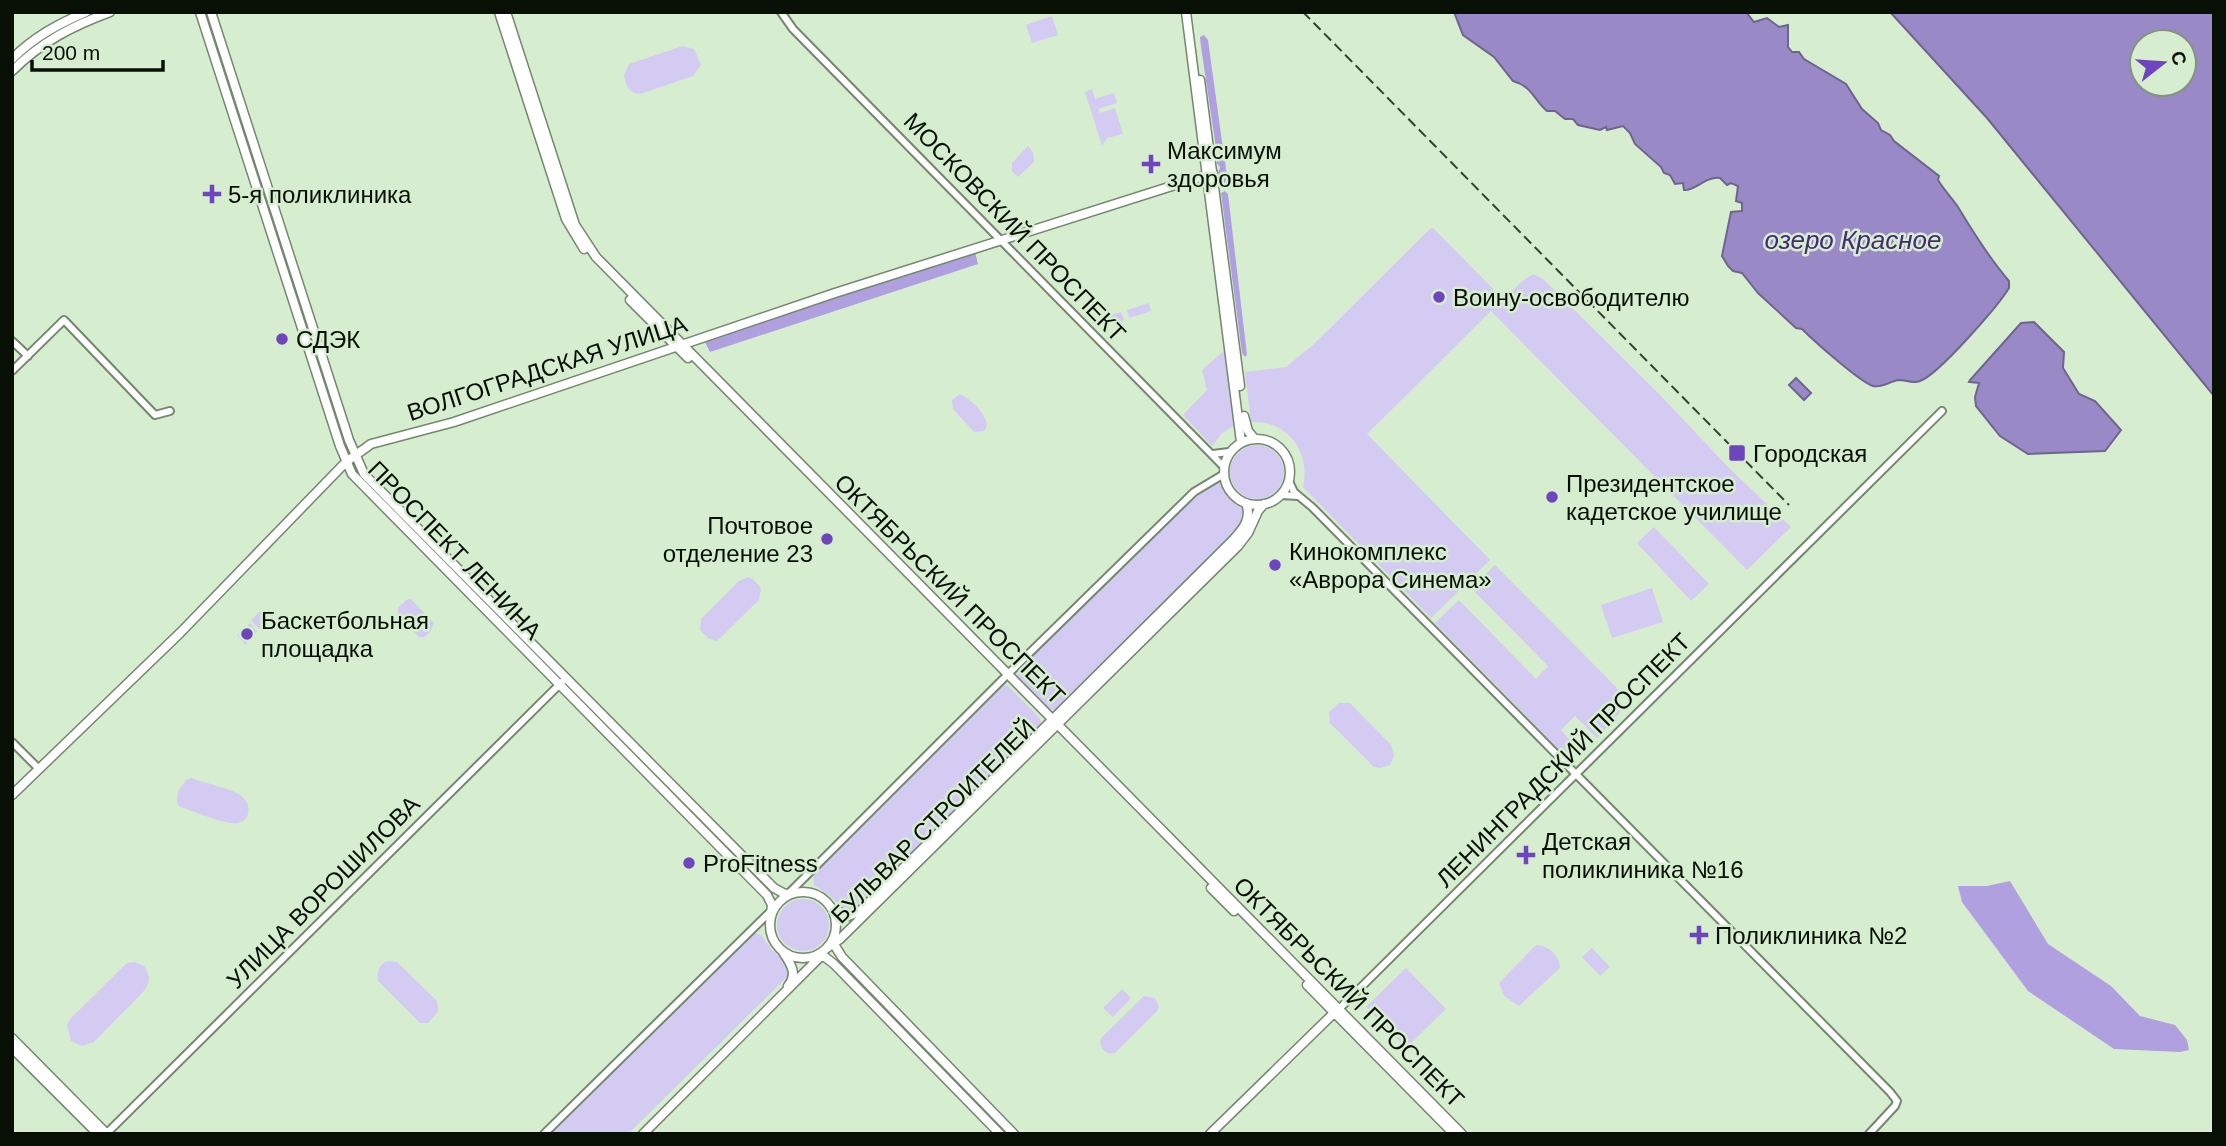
<svg xmlns="http://www.w3.org/2000/svg" width="2226" height="1146" viewBox="0 0 2226 1146" font-family="Arial,sans-serif">
<rect width="100%" height="100%" fill="#d6edd0"/>
<path fill="#d4cbf2" d="M 1052,16 L 1058,35 L 1032,43 L 1026,25 Z
M 683,46 L 694,49 L 701,65 L 693,76 L 640,94 C 628,93 626,85 624,75 L 629,64 Z
M 1092,89 L 1095,99 L 1114,93 L 1117,103 L 1098,109 L 1100,113 L 1115,108 L 1123,134 L 1107,138 L 1102,146 L 1085,92 Z
M 1028,146 L 1033,152 L 1034,162 L 1018,177 L 1012,171 L 1012,163 Z
M 1432,227 L 1503,299 L 1524,280 L 1533,274 L 1543,279 L 1659,394 L 1729,468 L 1791,527 L 1747,570 L 1491,311 L 1367,434 L 1490,560 L 1431,618 L 1303,487 C 1311,452 1288,420 1251,422 L 1245,372 L 1286,367 L 1314,344 Z
M 1149,303 L 1151,311 L 1129,318 L 1127,310 Z
M 1121,312 L 1124,320 L 1106,325 L 1099,319 Z
M 1226,349 L 1237,424 L 1222,433 L 1212,446 L 1183,415 L 1207,390 L 1202,370 Z
M 960,394 C 971,399 986,413 987,426 L 984,431 L 974,432 L 953,409 L 952,400 Z
M1230 472a27 27 0 1 1 54 0a27 27 0 1 1-54 0Z
M 1219,481 L 1227,494 L 1244,507 L 1245,518 L 1235,533 L 1061,706 L 1055,710 L 1046,708 L 1017,678 L 1018,670 L 1187,502 L 1197,493 Z
M 1654,527 L 1709,584 L 1691,601 L 1637,543 Z
M 1495,565 L 1617,688 L 1622,710 L 1597,738 L 1575,716 L 1561,730 L 1580,751 L 1568,759 L 1435,623 L 1459,600 L 1536,679 L 1548,666 L 1475,592 L 1472,587 Z
M 748,577 L 753,579 L 761,588 L 759,600 L 717,641 L 708,638 L 700,630 L 701,619 L 739,581 Z
M 1652,588 L 1663,622 L 1612,638 L 1601,605 Z
M 411,599 L 434,623 L 431,631 L 425,637 L 419,637 L 398,614 L 398,608 L 406,600 Z
M 263,609 L 270,621 L 259,629 L 251,620 Z
M 250,623 L 257,632 L 245,645 L 237,635 Z
M 1007,685 L 1039,717 L 1041,722 L 1039,728 L 857,909 C 841,914 840,904 829,895 C 824,891 819,888 814,885 L 813,874 L 1001,686 Z
M 1339,703 L 1350,703 L 1391,745 L 1394,756 L 1390,765 L 1380,768 L 1374,767 L 1330,723 L 1329,712 Z
M 191,778 C 204,783 234,789 243,797 C 251,805 251,821 238,823 C 224,825 195,811 180,807 L 177,803 L 178,791 L 186,780 Z
M777 925a26 26 0 1 1 52 0a26 26 0 1 1-52 0Z
M 755,933 L 761,935 L 772,950 L 784,960 L 789,967 L 789,975 L 628,1134 L 549,1134 L 750,935 Z
M 1536,945 C 1548,945 1560,956 1560,968 L 1519,1006 L 1504,996 L 1499,983 Z
M 1592,948 L 1610,967 L 1600,976 L 1582,957 Z
M 389,961 L 397,962 L 437,1001 L 438,1012 L 428,1023 L 420,1023 L 378,981 C 376,972 380,963 389,961 Z
M 135,962 L 144,966 C 151,976 150,984 143,992 L 94,1042 L 82,1046 L 71,1041 L 67,1025 L 71,1018 L 127,963 Z
M 1406,968 L 1446,1009 L 1406,1048 L 1366,1007 Z
M 1122,989 L 1131,998 L 1113,1017 L 1103,1008 Z
M 1144,996 L 1155,998 L 1159,1007 L 1157,1011 L 1115,1053 C 1106,1055 1101,1050 1100,1041 L 1102,1037 Z"/>
<path fill="#b0a0df" d="M 1204,35 L 1208,40 L 1223,149 L 1220,153 L 1216,148 L 1201,47 L 1200,37 Z
M 1222,158 L 1225,160 L 1227,178 L 1224,186 C 1217,181 1218,174 1220,167 L 1216,162 Z
M 1225,191 L 1228,194 L 1247,355 L 1245,357 L 1242,353 L 1221,193 Z
M 974,248 L 978,264 L 710,352 L 704,340 Z
M 2010,881 L 2048,944 L 2111,986 L 2140,1016 L 2175,1025 L 2187,1040 L 2189,1050 L 2180,1052 L 2114,1049 L 2028,991 L 1962,902 L 1958,886 L 1987,886 Z"/>
<path fill="#9989c7" stroke="#6e658d" stroke-width="2" fill-rule="evenodd" d="M 1454,12 L 1746,12 L 1754,22 L 1767,18 L 1779,27 L 1788,25 L 1788,47 L 1792,52 L 1799,52 L 1804,59 L 1846,84 L 1862,109 L 1878,123 L 1881,130 L 1890,135 L 1894,141 L 1939,176 L 1938,180 C 1944,190 1952,198 1958,207 C 1973,232 1989,258 2009,281 L 2009,288 C 1998,306 1938,375 1920,381 C 1913,384 1906,380 1899,380 C 1890,381 1883,388 1873,386 C 1860,382 1814,341 1802,329 L 1796,328 L 1758,293 L 1742,273 L 1733,271 L 1728,266 L 1722,256 L 1731,212 L 1742,211 L 1742,203 L 1736,201 L 1738,186 L 1731,183 L 1727,185 L 1720,178 C 1705,176 1694,192 1684,190 L 1683,183 L 1675,184 L 1670,175 L 1664,173 L 1661,167 L 1635,144 L 1630,133 L 1623,126 L 1607,130 L 1606,127 L 1600,130 L 1578,125 L 1573,119 L 1565,119 L 1555,111 L 1547,111 C 1534,100 1532,86 1513,81 L 1494,57 L 1463,35 Z
M 1890,12 L 2214,12 L 2214,396 L 1987,118 ZM 2184,42 L 2184,84 L 2142,84 L 2142,42 Z
M 2034,322 L 2064,352 L 2063,368 L 2079,394 L 2095,401 L 2121,430 L 2105,451 L 2028,454 L 2000,436 L 1976,406 L 1975,397 L 1979,383 L 1969,382 L 1970,380 L 2021,323 Z
M 1796,378 L 1811,393 L 1804,400 L 1789,385 Z"/>
<g fill="none" stroke-linecap="round" stroke-linejoin="round">
<g stroke="#73886e" stroke-width="10">
<path id="minor" d="M 781,12 L 793,29 L 1224,467
M 12,341 L 28,356
M 12,371 L 64,320 L 155,415 L 170,411
M 1213,454 L 1229,452
M 1289,481 L 1294,492 L 1312,507 L 1890,1092 L 1897,1101 L 1895,1106 L 1869,1134
M 1281,495 L 1298,496
M 1008,674 L 1194,492 L 1224,474
M 12,742 L 39,769
M 783,899 L 1004,678
M 1339,1009 L 1942,411
M 106,1134 L 562,682
M 544,1134 L 776,906"/>
</g>
<g stroke="#73886e" stroke-width="11">
<path id="major" d="M 200,12 L 340,446 L 352,474 L 767,895 L 772,905 L 771,915
M 211,12 L 349,440 L 364,474 L 774,888 L 785,894 L 795,893
M 499,12 L 566,219 L 584,249
M 506,12 L 575,225 L 596,257 L 1462,1134
M 1186,12 L 1241,442
M 12,59 C 34,37 58,24 86,12
M 12,71 C 41,42 72,26 110,12
M 1200,80 L 1240,386
M 630,300 L 688,358
M 1244,416 L 1248,431 L 1254,438
M1224 472a33 33 0 1 1 66 0a33 33 0 1 1-66 0Z
M 12,795 L 180,633 L 346,462 L 371,444 L 454,422 L 835,293 L 1213,173
M 1211,888 L 1234,911
M770 925a33 33 0 1 1 66 0a33 33 0 1 1-66 0Z
M 831,908 L 848,916 L 859,912 L 1233,540 C 1243,529 1252,519 1246,503
M 835,935 L 835,946 L 842,957 L 1014,1134
M 827,948 L 840,939 L 1238,546 L 1248,533 L 1258,511 L 1264,504
M 783,952 C 791,964 798,974 788,986
M 813,957 L 825,957 L 834,964 L 1000,1134
M 1307,985 L 1454,1134
M 12,1038 L 107,1134
M 12,1048 L 98,1134
M 643,1134 L 822,955
M 1210,1134 L 1336,1011"/>
</g>
<use href="#minor" stroke="#fff" stroke-width="6"/>
<use href="#major" stroke="#fff" stroke-width="8"/>
<path stroke="#354032" stroke-width="2" stroke-dasharray="10 5" stroke-linecap="butt" d="M 1303,12 L 1789,505"/>
</g>
<g fill="#6f45bd" stroke="#d6edd0" stroke-width="2.5">
<path d="M1147.5 153.5h7v7h7v7h-7v7h-7v-7h-7v-7h7z"/>
<path d="M208.5 183.5h7v7h7v7h-7v7h-7v-7h-7v-7h7z"/>
<circle cx="1439" cy="297" r="7"/>
<circle cx="282" cy="339" r="7"/>
<rect x="1728" y="444" width="18" height="18" rx="3.5"/>
<circle cx="1552" cy="497" r="7"/>
<circle cx="827" cy="539" r="7"/>
<circle cx="1275" cy="565" r="7"/>
<circle cx="247" cy="634" r="7"/>
<path d="M1522.5 844.5h7v7h7v7h-7v7h-7v-7h-7v-7h7z"/>
<circle cx="689" cy="863" r="7"/>
<path d="M1695.5 924.5h7v7h7v7h-7v7h-7v-7h-7v-7h7z"/>
</g>
<g text-anchor="middle" dominant-baseline="central" stroke-width="5" stroke-linejoin="round" paint-order="stroke">
<g font-size="24" fill="#081006" stroke="#d6edd0" text-anchor="start">
<text x="1167" y="150">Максимум<tspan x="1167" dy="28">здоровья</tspan></text>
<text x="228" y="194">5-я поликлиника</text>
<text x="1453" y="297">Воину-освободителю</text>
<text x="296" y="339">СДЭК</text>
<text x="1753" y="453">Городская</text>
<text x="1566" y="483">Президентское<tspan x="1566" dy="28">кадетское училище</tspan></text>
<text x="813" y="525" text-anchor="end">Почтовое<tspan x="813" dy="28">отделение 23</tspan></text>
<text x="1289" y="551">Кинокомплекс<tspan x="1289" dy="28">«Аврора Синема»</tspan></text>
<text x="261" y="620">Баскетбольная<tspan x="261" dy="28">площадка</tspan></text>
<text x="1542" y="841">Детская<tspan x="1542" dy="28">поликлиника №16</tspan></text>
<text x="703" y="863">ProFitness</text>
<text x="1715" y="935">Поликлиника №2</text>
</g>
<g font-size="24" fill="#081006" stroke="#d6edd0">
<text transform="translate(1015 227) rotate(46)">МОСКОВСКИЙ ПРОСПЕКТ</text>
<text transform="translate(547 368) rotate(-18)">ВОЛГОГРАДСКАЯ УЛИЦА</text>
<text transform="translate(455 550) rotate(46)">ПРОСПЕКТ ЛЕНИНА</text>
<text transform="translate(950 589) rotate(45)">ОКТЯБРЬСКИЙ ПРОСПЕКТ</text>
<text transform="translate(1563 760) rotate(-45)">ЛЕНИНГРАДСКИЙ ПРОСПЕКТ</text>
<text transform="translate(933 821) rotate(-45)">БУЛЬВАР СТРОИТЕЛЕЙ</text>
<text transform="translate(323 892) rotate(-45)">УЛИЦА ВОРОШИЛОВА</text>
<text transform="translate(1349 992) rotate(45)">ОКТЯБРЬСКИЙ ПРОСПЕКТ</text>
</g>
<g font-size="26" font-style="italic" fill="#442b75" stroke="#d6edd0">
<text x="1853" y="240">озеро Красное</text>
</g>
</g>
<rect width="2226" height="1146" fill="none" stroke="#081006" stroke-width="28"/>
<g transform="translate(2163 63) rotate(73)"><circle r="33" fill="#d6edd0" stroke="#84957f" stroke-width="2"/>
<path d="M0-5L12 26L0 18L-12 26Z" fill="#6f45bd"/>
<text y="-10" font-size="19" font-weight="bold" text-anchor="middle" fill="#081006">С</text>
</g>
<path d="M32 60v10h131v-10" fill="none" stroke="#081006" stroke-width="3.5"/>
<text x="42" y="60" font-size="21" fill="#081006" stroke="#d6edd0" stroke-width="5" paint-order="stroke">200 m</text>
</svg>
